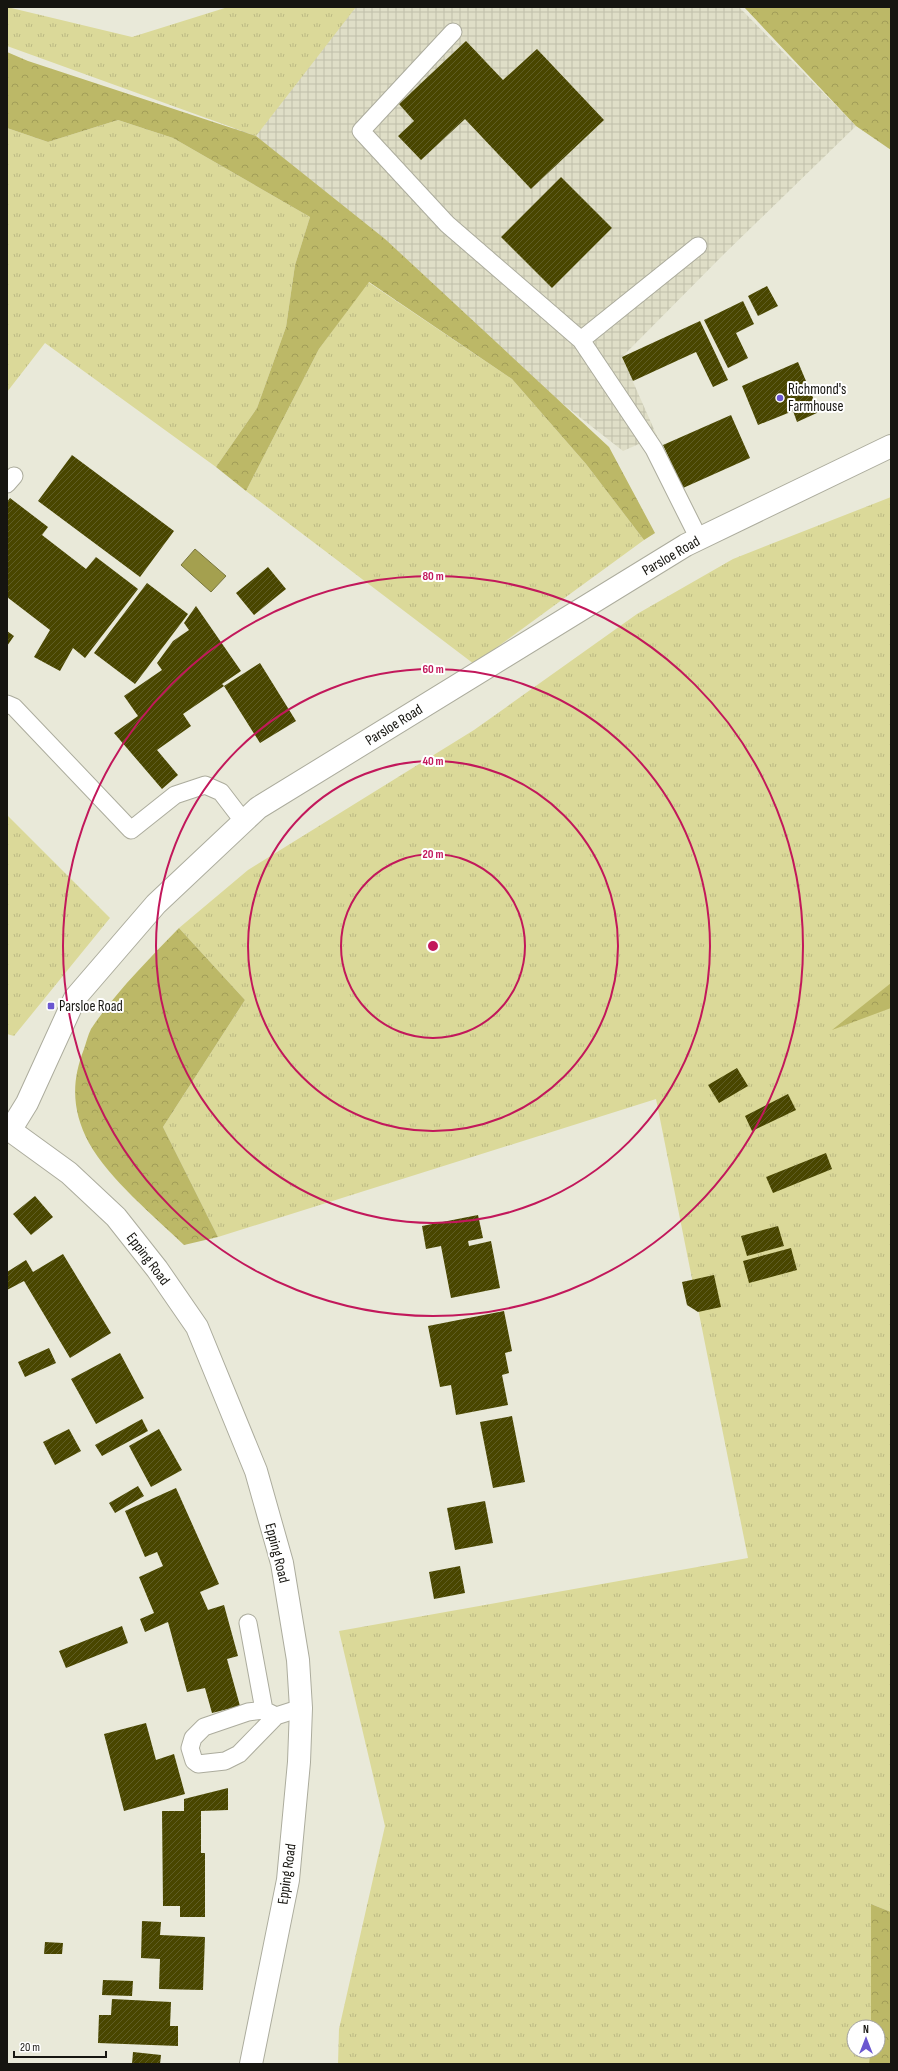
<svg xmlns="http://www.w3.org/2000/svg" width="898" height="2071" viewBox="0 0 898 2071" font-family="'Sofia Sans Condensed',sans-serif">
<defs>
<pattern id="industrial-grid" width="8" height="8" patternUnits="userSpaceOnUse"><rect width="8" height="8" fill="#dfdec7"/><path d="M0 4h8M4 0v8" fill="none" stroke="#bfbeaa"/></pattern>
<pattern id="grass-tufts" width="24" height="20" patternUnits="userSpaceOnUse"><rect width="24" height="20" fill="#dbd999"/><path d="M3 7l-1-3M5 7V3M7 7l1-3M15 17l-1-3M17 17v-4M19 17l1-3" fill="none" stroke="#bbb983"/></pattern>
<pattern id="forest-crowns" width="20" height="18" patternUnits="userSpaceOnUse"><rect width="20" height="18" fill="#bcb867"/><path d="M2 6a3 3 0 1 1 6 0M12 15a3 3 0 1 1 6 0" fill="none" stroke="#a19d58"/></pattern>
<pattern id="building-hatch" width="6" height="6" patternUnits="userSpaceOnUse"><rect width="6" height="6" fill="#494600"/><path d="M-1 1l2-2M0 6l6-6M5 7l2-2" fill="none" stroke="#5f5d25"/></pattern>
</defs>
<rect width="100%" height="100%" fill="#e9e9d9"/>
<path fill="url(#industrial-grid)" d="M 348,7 L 739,7 L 856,126 L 724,254 L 622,357 L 657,436 L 623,451 L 268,173 L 219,144 Z"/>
<path fill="url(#grass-tufts)" d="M 7,7 L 132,37 L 228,7 L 356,7 L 256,136 L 7,46 Z
M 118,120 L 173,138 L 310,217 L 295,265 L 286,327 L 257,408 L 216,467 L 45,343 L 7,392 L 7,128 L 48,142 Z
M 368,282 L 512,379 L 586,464 L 644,540 L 474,664 L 246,491 L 319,349 Z
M 891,497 L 891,1912 L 871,1904 L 871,2027 L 854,2027 L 854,2051 L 870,2051 L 869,2064 L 338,2064 L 339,2029 L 385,1826 L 339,1631 L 748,1558 L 656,1099 L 218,1237 L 163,1127 L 245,1000 L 179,928 L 248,870 L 474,730 L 637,614 L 733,559 Z
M 7,815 L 110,918 L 14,1036 L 7,1034 Z"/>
<path fill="url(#forest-crowns)" d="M 744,7 L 891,7 L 891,150 L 856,126 Z
M 7,52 L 28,61 L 256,136 L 385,239 L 609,447 L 655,533 L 644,540 L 586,464 L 512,379 L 369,282 L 319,349 L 246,491 L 216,467 L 257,408 L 286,327 L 295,265 L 310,217 L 173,138 L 118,120 L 48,142 L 7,128 Z
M 179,928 L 245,1000 L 163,1127 L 218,1237 L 184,1245 C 154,1216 109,1179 89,1143 C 72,1111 71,1082 84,1049 C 86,1043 88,1035 91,1029 C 114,994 149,959 179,928 Z
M 891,983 L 891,1008 L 832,1030 Z
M 871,1904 L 891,1912 L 891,2064 L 869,2064 L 870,2051 L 878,2051 L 878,2027 L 871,2027 Z"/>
<path fill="#a4a04f" stroke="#79763c" d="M 195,549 L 226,576 L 211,592 L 181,565 Z"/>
<path fill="url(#building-hatch)" d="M 466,41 L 503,80 L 537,49 L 604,120 L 531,189 L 465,119 L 421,160 L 398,136 L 414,121 L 399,104 Z
M 561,177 L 612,228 L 552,288 L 501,237 Z
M 767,286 L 778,306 L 758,316 L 748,296 Z
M 743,301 L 754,324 L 736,333 L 748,358 L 728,368 L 704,320 Z
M 700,321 L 728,380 L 713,387 L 696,352 L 633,381 L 622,357 Z
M 798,362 L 819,412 L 797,422 L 793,411 L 758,425 L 742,386 Z
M 731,415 L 750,458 L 683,488 L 663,445 Z
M 72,455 L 174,531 L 140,577 L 38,501 Z
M 10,498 L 48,527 L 42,535 L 86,569 L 96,557 L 138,589 L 85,658 L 73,648 L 60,671 L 34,657 L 50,630 L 7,597 L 7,502 Z
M 268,567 L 286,589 L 254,615 L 236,593 Z
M 147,583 L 188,614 L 135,684 L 94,653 Z
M 196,606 L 241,671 L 222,684 L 224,686 L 183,714 L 191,726 L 157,750 L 178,775 L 162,789 L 114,733 L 138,716 L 124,696 L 162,670 L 157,663 L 173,641 L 189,630 L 184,623 Z
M 7,631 L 14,636 L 7,646 Z
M 260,663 L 296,721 L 260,743 L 224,686 Z
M 737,1068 L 748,1086 L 719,1103 L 708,1085 Z
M 788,1094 L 796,1110 L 752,1131 L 745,1116 Z
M 826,1153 L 832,1169 L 773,1193 L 766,1177 Z
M 35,1196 L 53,1217 L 31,1235 L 13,1214 Z
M 478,1215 L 483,1238 L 468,1241 L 469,1246 L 491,1241 L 500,1288 L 451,1298 L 441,1246 L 426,1249 L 422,1226 Z
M 778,1226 L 784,1246 L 747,1256 L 741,1236 Z
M 791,1248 L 797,1270 L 749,1283 L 743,1261 Z
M 63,1254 L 111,1333 L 70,1358 L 24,1281 L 7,1290 L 7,1272 L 26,1260 L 33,1272 Z
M 714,1275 L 721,1307 L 698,1312 L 687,1305 L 682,1282 Z
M 504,1311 L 512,1351 L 505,1353 L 509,1373 L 502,1375 L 508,1405 L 456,1415 L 451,1385 L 440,1387 L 428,1326 Z
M 49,1348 L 56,1363 L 25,1377 L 18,1362 Z
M 120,1353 L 144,1398 L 96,1424 L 71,1379 Z
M 512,1416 L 525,1482 L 493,1488 L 480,1422 Z
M 142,1419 L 148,1431 L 102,1456 L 95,1445 Z
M 69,1429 L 81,1451 L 55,1465 L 43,1442 Z
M 159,1429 L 182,1470 L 151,1487 L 129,1446 Z
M 138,1486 L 144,1496 L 115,1513 L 109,1503 Z
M 176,1488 L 219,1584 L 200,1592 L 208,1610 L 224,1605 L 238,1656 L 227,1659 L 240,1706 L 212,1713 L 205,1688 L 187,1692 L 168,1622 L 145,1632 L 140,1619 L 154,1613 L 139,1577 L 163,1566 L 157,1552 L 145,1557 L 125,1511 Z
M 485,1501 L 493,1543 L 455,1550 L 447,1508 Z
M 460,1566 L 465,1593 L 434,1599 L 429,1572 Z
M 122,1626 L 128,1643 L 66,1668 L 59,1651 Z
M 146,1723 L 156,1760 L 174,1754 L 185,1794 L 124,1811 L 104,1734 Z
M 228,1788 L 228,1810 L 201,1811 L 201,1853 L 205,1853 L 205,1917 L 180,1917 L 180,1906 L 163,1906 L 162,1811 L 184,1811 L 184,1799 Z
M 142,1921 L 161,1922 L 160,1935 L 205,1937 L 203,1990 L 159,1989 L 160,1959 L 141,1958 Z
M 45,1942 L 63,1943 L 62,1954 L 44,1954 Z
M 103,1980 L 133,1981 L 132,1996 L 102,1995 Z
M 112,1999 L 171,2002 L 170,2026 L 178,2026 L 178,2046 L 98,2043 L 99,2015 L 111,2015 Z
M 133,2052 L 161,2055 L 160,2064 L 132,2064 Z"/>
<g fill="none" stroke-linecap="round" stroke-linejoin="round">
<g stroke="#acac9d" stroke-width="19">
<path id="service" d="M 453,32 L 361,131 L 447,224 L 581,340 L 654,449 L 699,539
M 581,340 L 698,246
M 7,484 L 14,476
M 7,704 L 14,707 L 131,830 L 175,795 L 205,785 L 221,792 L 244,822
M 248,1623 L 264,1710
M 276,1716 L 264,1710 L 248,1712 L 204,1727 L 193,1738 L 190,1748 L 194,1761 L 198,1764 L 225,1761 L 239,1754 L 276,1716 L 301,1708"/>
</g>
<g stroke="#acac9d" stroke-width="24">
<path id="minor" d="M 11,1129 L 27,1103 L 75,998 L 156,904 L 258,808 L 686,545 L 891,446"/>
</g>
<g stroke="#acac9d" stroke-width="24">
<path id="secondary" d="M 7,1128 L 69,1173 L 116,1217 L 157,1269 L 197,1327 L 256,1471 L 282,1563 L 298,1660 L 301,1708 L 299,1762 L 288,1880 L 251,2064"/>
</g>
<use href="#service" stroke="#fff" stroke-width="17"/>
<use href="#minor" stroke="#fff" stroke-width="22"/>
<use href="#secondary" stroke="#fff" stroke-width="22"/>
</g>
<g fill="none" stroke="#c2185b" stroke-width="2">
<circle cx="433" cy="946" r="92"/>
<circle cx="433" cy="946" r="185"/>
<circle cx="433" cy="946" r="277"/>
<circle cx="433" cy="946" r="370"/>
</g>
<g fill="#6b57d0" stroke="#fff" stroke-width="1.5">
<circle cx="780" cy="398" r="4"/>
<rect x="47" y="1002" width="8" height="8" rx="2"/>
</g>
<g text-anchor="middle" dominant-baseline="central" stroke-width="4" stroke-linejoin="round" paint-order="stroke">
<g font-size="15" fill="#161510" stroke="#fff" text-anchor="start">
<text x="788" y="389">Richmond's<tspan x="788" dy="17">Farmhouse</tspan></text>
<text x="59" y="1006">Parsloe Road</text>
</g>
<g font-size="15" fill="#161510" stroke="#fff">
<text transform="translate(671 556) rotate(-30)">Parsloe Road</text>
<text transform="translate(394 725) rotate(-32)">Parsloe Road</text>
<text transform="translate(148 1259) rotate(53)">Epping Road</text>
<text transform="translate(277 1553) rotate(76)">Epping Road</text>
<text transform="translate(287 1874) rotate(-82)">Epping Road</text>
</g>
</g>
<circle cx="433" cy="946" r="6" fill="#c2185b" stroke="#fff" stroke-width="2"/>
<g font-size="12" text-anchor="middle" font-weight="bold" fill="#c2185b" stroke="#fff" stroke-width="4" stroke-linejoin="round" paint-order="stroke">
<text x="433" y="580">80 m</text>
<text x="433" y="673">60 m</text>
<text x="433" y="765">40 m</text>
<text x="433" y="858">20 m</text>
</g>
<rect width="898" height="2071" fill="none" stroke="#161510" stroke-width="16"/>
<g transform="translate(866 2039)"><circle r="19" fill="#ffffff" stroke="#a2a19f"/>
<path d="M0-3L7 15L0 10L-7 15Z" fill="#6b57d0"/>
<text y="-6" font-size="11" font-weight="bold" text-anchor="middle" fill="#161510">N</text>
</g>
<path d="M14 2051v6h92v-6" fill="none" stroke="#161510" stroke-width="2"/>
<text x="20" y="2051" font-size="12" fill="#161510" stroke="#ffffff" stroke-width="3" paint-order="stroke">20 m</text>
</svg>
